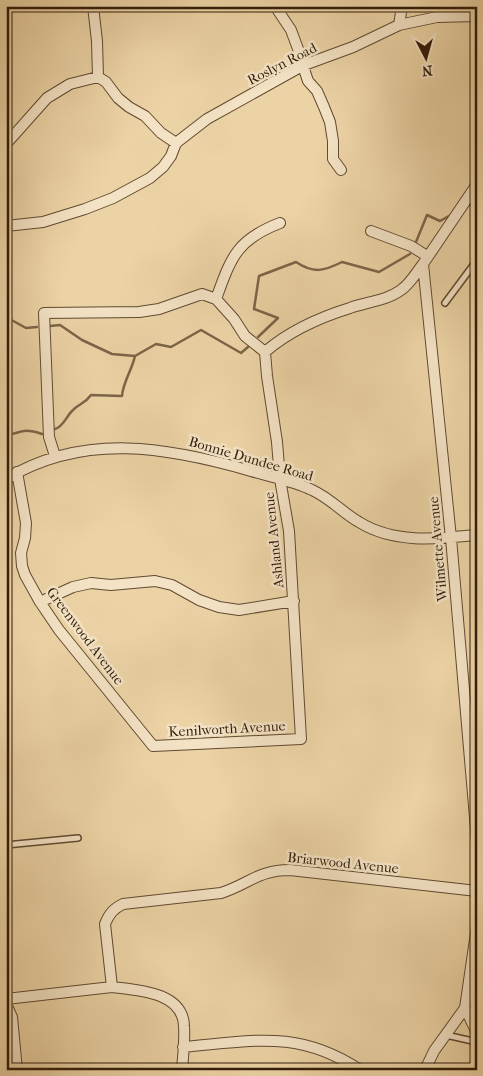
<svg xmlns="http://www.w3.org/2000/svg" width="483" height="1076" viewBox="0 0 483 1076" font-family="'IM FELL French Canon',serif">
<rect width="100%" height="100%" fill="#ecd3a5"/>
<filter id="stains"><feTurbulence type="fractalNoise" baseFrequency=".004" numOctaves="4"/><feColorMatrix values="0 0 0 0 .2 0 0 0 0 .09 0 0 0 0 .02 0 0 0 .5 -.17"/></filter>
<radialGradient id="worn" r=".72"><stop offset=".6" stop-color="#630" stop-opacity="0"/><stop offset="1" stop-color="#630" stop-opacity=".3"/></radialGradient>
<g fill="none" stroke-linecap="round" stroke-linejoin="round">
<path stroke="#7b6548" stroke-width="2.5" d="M 470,205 L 477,201
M 416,242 L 427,215 L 440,221 L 449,216
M 6,317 L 26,328 L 37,327
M 50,326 L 60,325 L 82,340 L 112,354 L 135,356 L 156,344 L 171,347 L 201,330 L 241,353 L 248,347
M 258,337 L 278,318 L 254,309 L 259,276 L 296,262 C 314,274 324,271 342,262 L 379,272 L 410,254
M 55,429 C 63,427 66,417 72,411 C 79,403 84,405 91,395 L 122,396 C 123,382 132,370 135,356
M 6,434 C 15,435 16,432 24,431 C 30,430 36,432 42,434"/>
<g stroke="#604a32" stroke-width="8">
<path id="service" d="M 445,303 L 477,260
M 6,845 L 78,838
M 446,1035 L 477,1042"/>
</g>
<g stroke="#604a32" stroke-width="12">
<path id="minor" d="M 93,6 L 97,41 L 98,77
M 275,6 L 291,30 L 304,65 L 305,72 L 308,81 L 317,91 L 324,107 L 330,122 L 333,141 L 333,159 L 341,170
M 440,16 L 457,6
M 399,25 L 402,6
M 98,77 L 106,82 L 118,98 L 129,107 L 145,116 L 161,133 L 176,143 L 207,119 L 304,65 L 353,47 L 399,25 L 437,17 L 477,16
M 6,144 L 47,98 L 70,84 L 98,77
M 477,184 L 423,264 L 451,538 L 477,841
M 6,226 L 43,222 L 85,209 L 113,198 L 150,178 L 163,167 L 171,156 L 176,143
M 371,231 L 411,246 L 427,256
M 216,299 C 231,258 236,240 280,223
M 265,352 C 288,332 321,317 350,308 C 366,302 386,301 401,290 C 410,284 416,273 423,264
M 55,456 L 49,437 L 44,313 L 139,312 L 159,309 L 202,294 L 216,299 L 234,319 L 245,336 L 265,352
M 17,472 L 26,523 L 25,538 L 21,553 L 22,566 L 25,575 L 40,602 L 59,630 L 153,746 L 301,739 L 289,531 L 280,479 L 277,442 L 267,376 L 265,352
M 6,479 C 84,432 168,447 251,471 C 271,477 294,481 312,490 C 330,498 343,513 359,522 C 394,544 437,539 477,535
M 40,602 L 73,587 L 91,583 L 111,585 L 155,581 L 172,585 L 199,600 L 219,607 L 239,610 L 294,601
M 477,926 L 465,1008 L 477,1033
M 112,987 L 105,924 C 109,914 113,909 123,904 L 221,893 C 249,884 258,870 290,870 L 477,891
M 6,999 L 112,987 C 138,990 183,992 184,1026 C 185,1041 183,1056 182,1070
M 6,1004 L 12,1017 L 17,1070
M 183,1047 C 253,1041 298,1029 360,1070
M 425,1070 L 434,1051 L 465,1008"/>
</g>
<use href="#service" stroke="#f3e2c4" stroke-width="5"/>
<use href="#minor" stroke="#f3e2c4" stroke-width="10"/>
</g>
<g text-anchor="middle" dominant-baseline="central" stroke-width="5" stroke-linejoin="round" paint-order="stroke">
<g font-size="14" fill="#311d0b" stroke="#f3e2c4">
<text transform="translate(282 64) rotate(-27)">Roslyn Road</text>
<text transform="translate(251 459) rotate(16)">Bonnie Dundee Road</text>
<text transform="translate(274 540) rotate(-96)">Ashland Avenue</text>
<text transform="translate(438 549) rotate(-95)">Wilmette Avenue</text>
<text transform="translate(85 636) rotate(53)">Greenwood Avenue</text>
<text transform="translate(227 729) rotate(-3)">Kenilworth Avenue</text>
<text transform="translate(343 863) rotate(6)">Briarwood Avenue</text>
</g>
</g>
<rect width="483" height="1076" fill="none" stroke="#ecd3a5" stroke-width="25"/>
<rect x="8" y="8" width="468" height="1061" fill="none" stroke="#311d0b" stroke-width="2.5"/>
<rect x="12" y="12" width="458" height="1051" fill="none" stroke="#311d0b"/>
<g transform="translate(426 58) rotate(174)" stroke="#f3e2c4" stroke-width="4" paint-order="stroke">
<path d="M0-4L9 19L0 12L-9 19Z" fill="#311d0b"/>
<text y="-8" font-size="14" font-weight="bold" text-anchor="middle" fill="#311d0b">N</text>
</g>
<rect width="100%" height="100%" filter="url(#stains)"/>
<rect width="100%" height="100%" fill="url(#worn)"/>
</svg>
